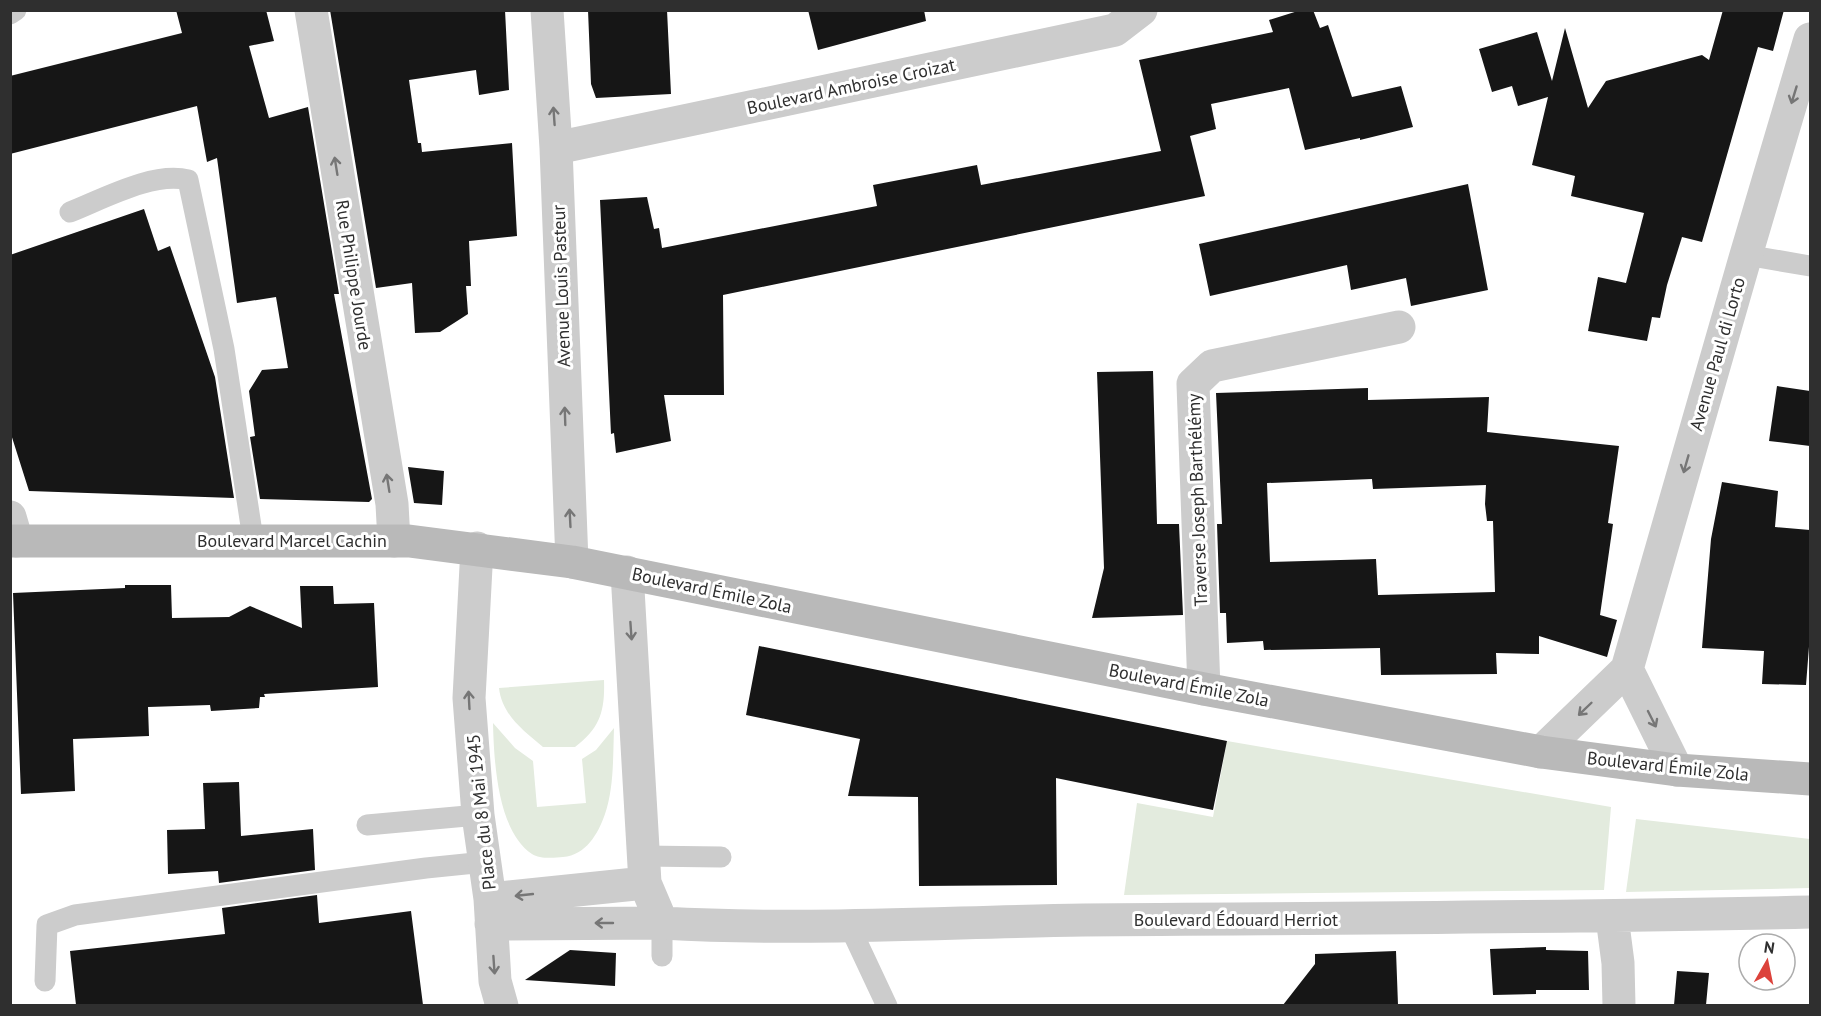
<svg xmlns="http://www.w3.org/2000/svg" width="1821" height="1016" viewBox="0 0 1821 1016" font-family="'PT Sans',sans-serif">
<rect width="100%" height="100%" fill="#fff"/>
<path fill="#e3ebde" d="M 604,680 C 605,711 600,728 575,747 L 543,747 C 524,731 502,715 499,688 Z
M 493,723 L 515,748 L 533,761 L 537,807 L 586,803 L 582,759 L 596,750 L 614,728 C 613,756 614,788 605,814 C 598,834 586,855 563,857 C 554,858 539,859 532,854 C 497,831 494,760 493,723 Z
M 1227,741 L 1611,807 L 1604,890 L 1124,895 L 1137,803 L 1213,817 Z
M 1636,819 L 1810,839 L 1810,888 L 1626,892 Z"/>
<path fill="#161616" fill-rule="evenodd" d="M 176,10 L 266,10 L 274,41 L 249,46 L 269,118 L 308,107 L 339,294 L 334,294 L 372,499 L 369,502 L 260,499 L 250,437 L 255,436 L 249,391 L 262,370 L 288,368 L 276,297 L 237,303 L 217,158 L 207,162 L 197,106 L 10,154 L 10,76 L 182,33 Z
M 330,10 L 505,10 L 509,90 L 479,95 L 476,70 L 409,80 L 418,143 L 421,143 L 422,152 L 512,143 L 517,236 L 469,241 L 471,286 L 466,286 L 468,314 L 440,332 L 415,333 L 412,283 L 376,288 Z
M 588,10 L 667,10 L 671,94 L 596,98 L 591,84 Z
M 808,10 L 924,10 L 926,21 L 818,50 Z
M 1301,10 L 1313,10 L 1320,28 L 1328,25 L 1352,97 L 1401,86 L 1413,127 L 1360,140 L 1360,138 L 1305,150 L 1289,88 L 1211,104 L 1216,129 L 1190,136 L 1205,196 L 723,295 L 724,395 L 664,395 L 671,441 L 616,453 L 614,433 L 611,434 L 600,200 L 647,197 L 654,229 L 659,228 L 662,248 L 877,206 L 873,185 L 977,165 L 981,185 L 1161,151 L 1139,60 L 1273,32 L 1269,20 Z
M 1723,10 L 1784,10 L 1773,51 L 1758,47 L 1702,242 L 1682,237 L 1667,285 L 1660,318 L 1652,317 L 1647,341 L 1588,331 L 1598,277 L 1626,283 L 1644,213 L 1571,196 L 1575,176 L 1532,165 L 1548,97 L 1518,106 L 1512,86 L 1492,92 L 1479,49 L 1537,32 L 1552,81 L 1565,28 L 1588,108 L 1606,81 L 1702,55 L 1709,60 Z
M 1468,184 L 1488,290 L 1411,306 L 1406,278 L 1351,290 L 1347,265 L 1210,296 L 1199,244 Z
M 144,209 L 158,251 L 170,246 L 215,377 L 234,498 L 29,491 L 10,431 L 10,255 Z
M 1153,371 L 1157,524 L 1179,524 L 1183,615 L 1092,618 L 1104,568 L 1097,372 Z
M 1777,386 L 1810,391 L 1810,446 L 1769,441 Z
M 1368,388 L 1368,400 L 1489,397 L 1487,432 L 1619,446 L 1608,523 L 1613,524 L 1600,615 L 1617,620 L 1607,657 L 1539,636 L 1539,654 L 1496,653 L 1497,674 L 1381,675 L 1380,648 L 1264,650 L 1263,641 L 1227,643 L 1226,613 L 1220,613 L 1217,524 L 1222,524 L 1216,393 ZM 1372,479 L 1373,489 L 1486,485 L 1485,504 L 1487,521 L 1493,521 L 1495,592 L 1378,595 L 1376,559 L 1270,562 L 1267,483 Z
M 408,467 L 444,471 L 442,505 L 414,503 Z
M 1722,482 L 1778,491 L 1775,527 L 1810,530 L 1810,634 L 1806,685 L 1762,684 L 1764,651 L 1702,648 L 1711,539 Z
M 125,585 L 171,585 L 172,618 L 229,617 L 250,606 L 302,628 L 300,586 L 333,586 L 334,604 L 374,603 L 378,687 L 264,694 L 265,697 L 260,697 L 259,708 L 211,711 L 210,705 L 148,707 L 149,736 L 73,739 L 75,791 L 21,794 L 13,593 L 125,588 Z
M 759,646 L 1227,741 L 1213,810 L 1056,778 L 1057,885 L 919,886 L 918,797 L 848,796 L 860,739 L 746,715 Z
M 239,782 L 241,836 L 313,829 L 315,870 L 219,883 L 218,871 L 168,874 L 167,830 L 205,829 L 203,783 Z
M 317,895 L 319,923 L 411,911 L 423,1005 L 76,1005 L 70,951 L 225,934 L 222,908 Z
M 1546,947 L 1546,950 L 1588,951 L 1589,990 L 1536,990 L 1536,994 L 1493,995 L 1490,949 Z
M 570,950 L 616,953 L 615,986 L 525,980 Z
M 1396,951 L 1398,1005 L 1283,1005 L 1315,964 L 1315,954 Z
M 1677,971 L 1709,973 L 1706,1005 L 1674,1005 Z"/>
<g fill="none" stroke-linecap="round" stroke-linejoin="round">
<path stroke="#ccc" stroke-width="21" d="M 10,14 L 16,10
M 70,212 C 103,199 154,171 188,180 L 224,349 L 253,539
M 1746,255 L 1810,266
M 367,825 L 478,815
M 643,856 L 721,857
M 849,925 L 887,1006
M 662,956 L 662,923
M 45,981 L 47,925 L 75,915 L 426,868 L 485,862"/>
<path stroke="#ccc" stroke-width="33" d="M 311,10 L 392,504 L 394,541
M 547,10 L 556,148 L 572,562
M 556,148 L 1115,30 L 1141,10
M 10,517 L 17,541
M 477,548 L 469,698 L 478,815 L 490,899 L 495,981 L 502,1006
M 627,572 L 645,883 L 662,923 C 802,931 943,922 1084,920 C 1326,918 1568,918 1810,912
M 1627,669 L 1677,770
M 1204,689 L 1193,384 L 1212,366 L 1399,327
M 1541,752 L 1627,669 L 1746,255 L 1810,39
M 490,899 L 645,883
M 1612,917 L 1618,963 L 1619,1006
M 491,924 L 662,923"/>
<path stroke="#b9b9b9" stroke-width="33" d="M 10,541 L 409,541 L 572,562 L 1204,689 L 1541,752 L 1677,770 L 1810,779"/>
</g>
<defs><path id="oneway-shaft" d="M-6 0H5M1.5-3L5.5 0L1.5 3" fill="none" stroke-width="1.6" stroke-linecap="round" stroke-linejoin="round" transform="scale(1.5)"/></defs>
<g stroke="#767676">
<use href="#oneway-shaft" transform="translate(1794 95) rotate(107)"/>
<use href="#oneway-shaft" transform="translate(554 116) rotate(-94)"/>
<use href="#oneway-shaft" transform="translate(336 166) rotate(-99)"/>
<use href="#oneway-shaft" transform="translate(565 416) rotate(-92)"/>
<use href="#oneway-shaft" transform="translate(1686 464) rotate(106)"/>
<use href="#oneway-shaft" transform="translate(388 483) rotate(-99)"/>
<use href="#oneway-shaft" transform="translate(570 518) rotate(-93)"/>
<use href="#oneway-shaft" transform="translate(631 631) rotate(86)"/>
<use href="#oneway-shaft" transform="translate(469 700) rotate(-93)"/>
<use href="#oneway-shaft" transform="translate(1585 709) rotate(136)"/>
<use href="#oneway-shaft" transform="translate(1652 719) rotate(63)"/>
<use href="#oneway-shaft" transform="translate(524 895) rotate(174)"/>
<use href="#oneway-shaft" transform="translate(604 923) rotate(180)"/>
<use href="#oneway-shaft" transform="translate(494 965) rotate(86)"/>
</g>
<g text-anchor="middle" dominant-baseline="central" stroke-width="6" stroke-linejoin="round" paint-order="stroke">
<g font-size="18" fill="#2f2f2f" stroke="#fff">
<text transform="translate(851 86) rotate(-12)">Boulevard Ambroise Croizat</text>
<text transform="translate(354 275) rotate(81)">Rue Philippe Jourde</text>
<text transform="translate(561 286) rotate(-92)">Avenue Louis Pasteur</text>
<text transform="translate(1717 354) rotate(-74)">Avenue Paul di Lorto</text>
<text transform="translate(1197 500) rotate(-92)">Traverse Joseph Barthélémy</text>
<text x="292" y="540">Boulevard Marcel Cachin</text>
<text transform="translate(712 590) rotate(12)">Boulevard Émile Zola</text>
<text transform="translate(1189 685) rotate(11)">Boulevard Émile Zola</text>
<text transform="translate(1668 766) rotate(6)">Boulevard Émile Zola</text>
<text transform="translate(481 812) rotate(-96)">Place du 8 Mai 1945</text>
<text x="1236" y="919">Boulevard Édouard Herriot</text>
</g>
</g>
<rect width="1821" height="1016" fill="none" stroke="#2f2f2f" stroke-width="24"/>
<g transform="translate(1767 962) rotate(9)"><circle r="28" fill="#ffffff" stroke="#acacac" stroke-width="1.5"/>
<path d="M0-4.5L10 22L0 15L-10 22Z" fill="#dc423b"/>
<text y="-9" font-size="16" font-weight="bold" text-anchor="middle" fill="#2f2f2f">N</text>
</g>
</svg>
